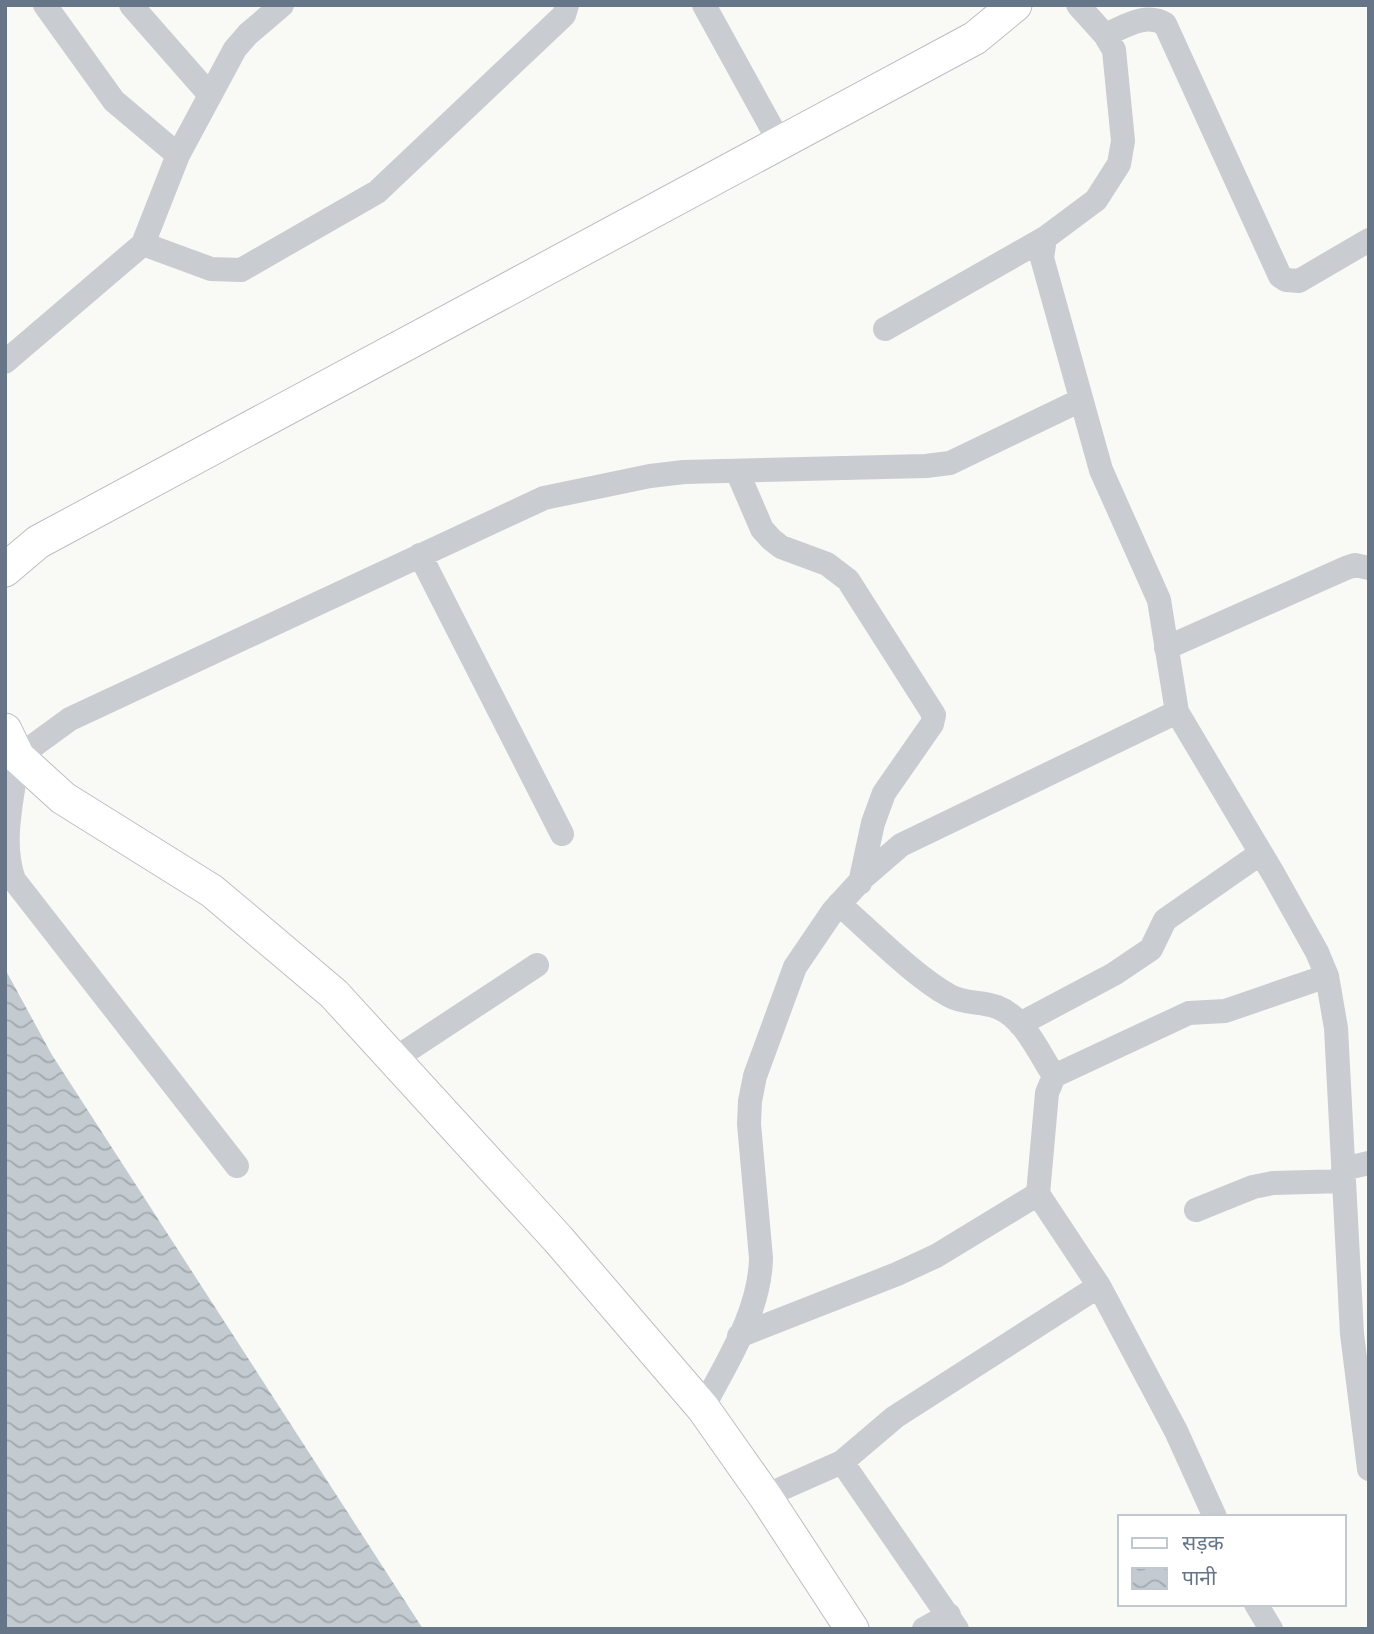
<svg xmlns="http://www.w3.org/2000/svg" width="1374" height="1634" viewBox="0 0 1374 1634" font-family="Cabin,'Noto Sans Devanagari',sans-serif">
<defs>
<pattern id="water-waves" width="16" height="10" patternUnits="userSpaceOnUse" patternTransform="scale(1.75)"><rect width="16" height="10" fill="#c3cbd1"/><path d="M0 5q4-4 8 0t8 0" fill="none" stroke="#a2a9af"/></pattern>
</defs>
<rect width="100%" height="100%" fill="#f9f9f6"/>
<path fill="url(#water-waves)" d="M 5,969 L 52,1055 L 423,1629 L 5,1629 Z"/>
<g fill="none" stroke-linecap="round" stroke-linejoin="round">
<g stroke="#bbbfc5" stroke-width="35">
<path id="secondary" d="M 5,570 L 38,542 L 975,38 L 1015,5
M 5,730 L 18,757 L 63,798 L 212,891 L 334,994 L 558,1239 L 703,1408 L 765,1496 L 852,1629"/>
</g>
<path stroke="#c9ccd0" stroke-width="24" d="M 45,5 L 114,101 L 178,155
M 131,5 L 210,95
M 704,5 L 780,143
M 1105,35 C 1124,27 1146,12 1165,24 L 1280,276 L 1286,280 L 1299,281 L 1369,240
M 1045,238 L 1042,258 L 1101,470 L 1159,600 L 1177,712 L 1274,875 L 1317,952 L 1327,976 L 1336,1028 L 1352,1334 L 1369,1469
M 143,244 L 211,269 L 241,270 L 377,192 L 564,15 L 567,5
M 885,329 L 1045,238 L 1096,200 L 1119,164 L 1123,141 L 1114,50 L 1105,35 L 1078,5
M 5,362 L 143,244 L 178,155 L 235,49 L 248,34 L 282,5
M 737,471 L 762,529 L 771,539 L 781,547 L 827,564 L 848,580 L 934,715 L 932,724 L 884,793 L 873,823 L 860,883
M 420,555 L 562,834
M 1166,648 L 1346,568 L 1355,565 L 1369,568
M 839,904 C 870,931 915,977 950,996 C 964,1004 982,1001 997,1007 C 1024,1017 1039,1053 1054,1076
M 1020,1024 L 1114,974 L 1151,949 L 1165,920 L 1261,853
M 393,1060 L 537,965
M 237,1166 L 14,880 C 0,842 13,797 18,757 L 70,719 L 544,498 L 650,476 L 684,472 L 926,466 L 950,463 L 1081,400
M 1343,1169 L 1369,1163
M 1196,1210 L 1253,1187 L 1273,1183 L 1344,1181
M 739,1336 L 897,1274 L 936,1256 L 1038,1194
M 703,1408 C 727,1361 760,1312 761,1258 L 749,1124 L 750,1101 L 755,1076 L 795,967 L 833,911 L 864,877 L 901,845 L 1177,712
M 842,1462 L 957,1629
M 765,1496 L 842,1462 L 895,1417 L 1099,1286
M 1215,1517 L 1176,1431 L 1099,1286 L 1038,1194 L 1047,1093 L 1054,1076 L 1189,1013 L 1225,1011 L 1327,976
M 1256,1604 L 1271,1629
M 924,1629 L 949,1615"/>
<use href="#secondary" stroke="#fff" stroke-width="33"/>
</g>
<rect width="1374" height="1634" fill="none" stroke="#677589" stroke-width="14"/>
<rect x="1118" y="1515" width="228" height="91" fill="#ffffff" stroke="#c2c8d0" stroke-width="2"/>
<rect x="1132" y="1538" width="35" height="10" fill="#ffffff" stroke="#c2c8d0" stroke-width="2"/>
<text x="1182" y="1550" font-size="21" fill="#677589">सड़क</text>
<rect x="1132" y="1568" width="35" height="21" fill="url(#water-waves)" stroke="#c2c8d0" stroke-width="2"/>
<text x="1182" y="1585" font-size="21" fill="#677589">पानी</text>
</svg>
